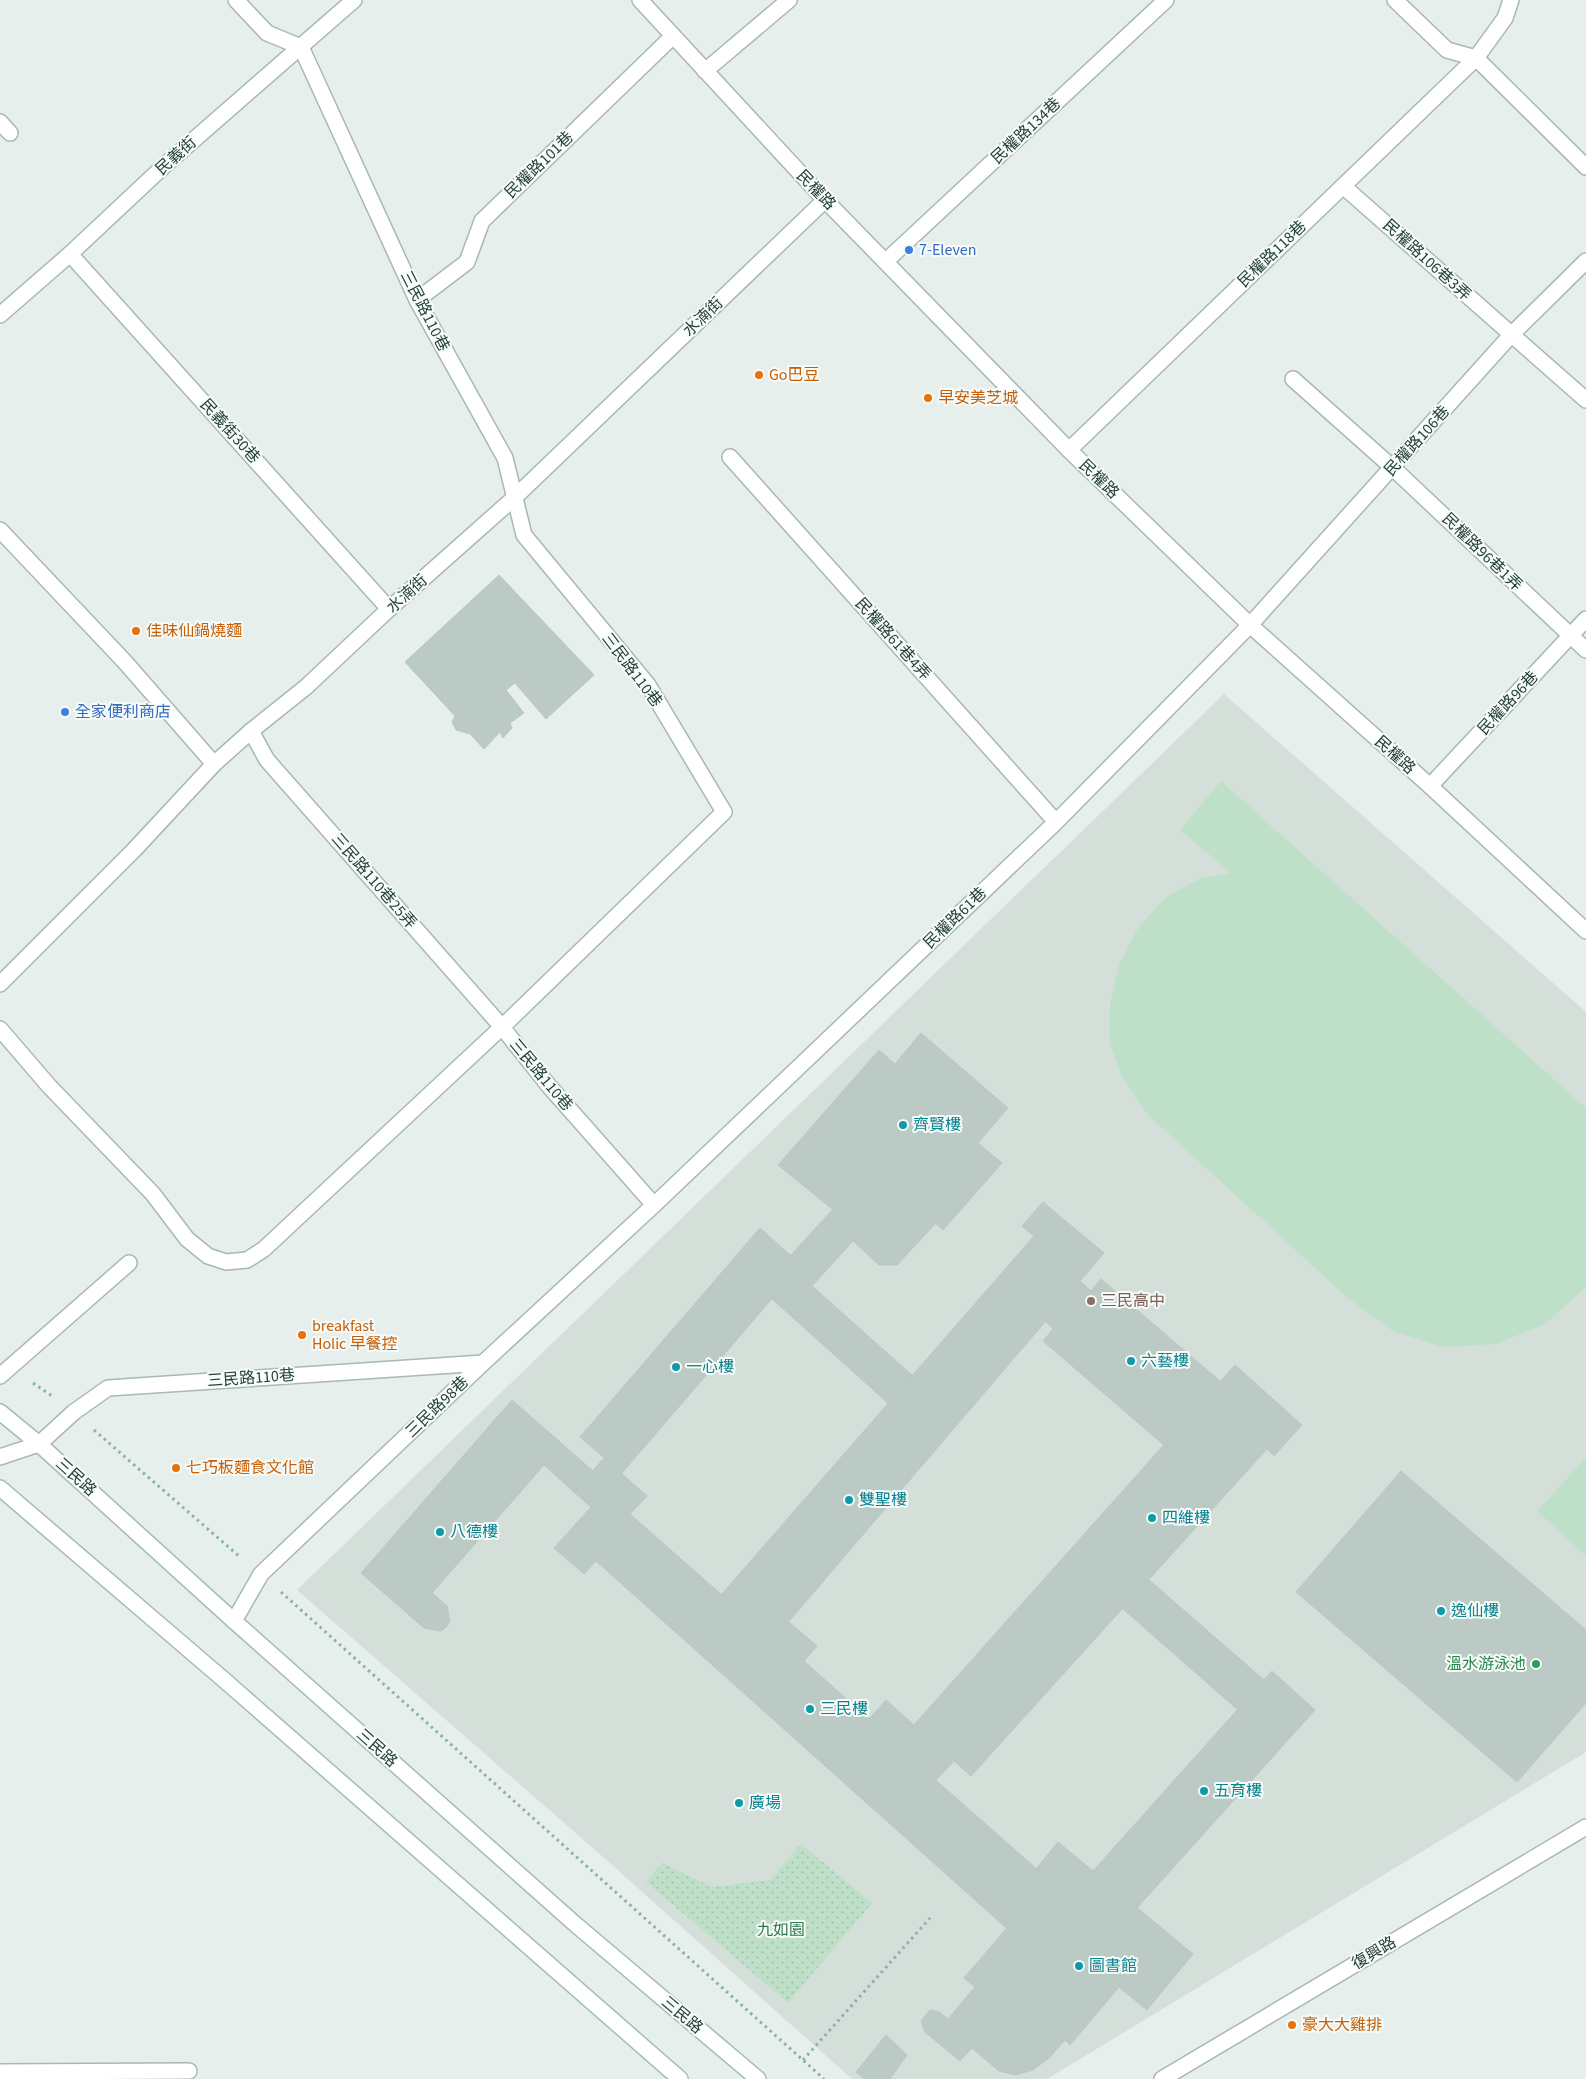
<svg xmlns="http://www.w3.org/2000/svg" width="1586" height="2079" viewBox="0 0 1586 2079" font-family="'Source Sans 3','Noto Sans TC',sans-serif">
<defs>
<pattern id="park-dots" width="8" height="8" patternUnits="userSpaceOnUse" patternTransform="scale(1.25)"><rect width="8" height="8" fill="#bfe0c8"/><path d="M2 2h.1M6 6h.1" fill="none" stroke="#a4c1ad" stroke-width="1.8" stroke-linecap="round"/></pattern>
</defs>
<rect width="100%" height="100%" fill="#e6efeb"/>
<path fill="#d4dfda" d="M 1224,694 L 1586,1012 L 1586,1752 L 1047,2079 L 852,2079 L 602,1856 L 297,1590 Z"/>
<path fill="#bfe0c8" d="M 1221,781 L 1586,1108 L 1586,1285 L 1584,1289 L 1545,1324 L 1496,1344 L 1443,1347 L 1393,1331 L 1350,1300 L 1148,1115 L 1121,1075 L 1110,1043 L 1110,1004 L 1119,965 L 1138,928 L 1166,897 L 1201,878 L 1231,873 L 1180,830 Z
M 1586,1458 L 1586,1556 L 1537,1511 Z"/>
<path fill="url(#park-dots)" d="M 801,1844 L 872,1903 L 788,2003 L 646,1882 L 662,1863 L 712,1887 L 770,1880 Z"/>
<path fill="#bbcac4" stroke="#b8c9c2" d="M 499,575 L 594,675 L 546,719 L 515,683 L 506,690 L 524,713 L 510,723 L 512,728 L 503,738 L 500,732 L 484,749 L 470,734 L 456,730 L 452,722 L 455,716 L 405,662 Z
M 921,1033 L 1008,1108 L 978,1143 L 1002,1163 L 943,1230 L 881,1174 L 842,1217 L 778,1165 L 879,1050 L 895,1064 Z
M 881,1174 L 936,1223 L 897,1265 L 879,1265 L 853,1241 L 812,1286 L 913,1376 L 889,1404 L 771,1298 L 801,1265 L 791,1255 L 833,1209 L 842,1217 Z
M 1043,1202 L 1104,1253 L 773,1640 L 721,1595 L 1034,1236 L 1022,1226 Z
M 760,1228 L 801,1265 L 622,1473 L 580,1437 Z
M 1101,1279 L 1220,1381 L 1164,1445 L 1043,1341 L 1053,1329 L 1045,1321 L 1080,1281 L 1091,1291 Z
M 1235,1365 L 1302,1425 L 1274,1456 L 1267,1449 L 971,1776 L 954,1761 L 936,1780 L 896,1745 Z
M 512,1400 L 593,1471 L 574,1492 L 544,1465 L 432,1593 L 447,1606 L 450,1621 L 446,1627 L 441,1631 L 424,1628 L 361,1573 Z
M 604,1458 L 647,1496 L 630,1514 L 773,1640 L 789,1622 L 817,1646 L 804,1661 L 869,1719 L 886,1700 L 914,1725 L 896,1745 L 1064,1893 L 1022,1942 L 596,1561 L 584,1574 L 554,1548 L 591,1507 L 574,1492 Z
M 1401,1471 L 1586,1630 L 1586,1703 L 1517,1782 L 1296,1592 Z
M 1148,1579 L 1264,1680 L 1238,1710 L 1123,1609 Z
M 1272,1671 L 1315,1710 L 1137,1908 L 1093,1871 Z
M 1058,1842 L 1193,1954 L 1147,2010 L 1119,1987 L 1070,2045 L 1065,2040 L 1049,2058 L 1033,2070 L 1016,2075 L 999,2071 L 972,2048 L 960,2061 L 925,2032 L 921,2021 L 930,2010 L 939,2012 L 948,2019 L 975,1987 L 964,1978 L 1006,1929 L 1022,1942 L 1064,1893 L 1036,1869 Z
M 886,2035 L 907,2055 L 890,2079 L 865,2079 L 856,2072 Z"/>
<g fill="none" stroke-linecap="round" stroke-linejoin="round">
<g stroke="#a8b8b2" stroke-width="18">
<path id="service" d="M 1395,0 L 1447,50 L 1476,58 L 1586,167
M 705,71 L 789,0
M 0,122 L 10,133
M 1343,186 L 1586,400
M 70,254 L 389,609
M 886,261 L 1166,0
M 417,300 L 467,262 L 482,221 L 673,36
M 1293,379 L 1393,468 L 1586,650
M 1069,450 L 1476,58 L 1505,18 L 1511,0
M 730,457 L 1056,822
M 251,731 L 267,760 L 502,1027 L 549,1086 L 654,1205
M 1430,786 L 1586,619
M 0,984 L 134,850 L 214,764
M 0,1029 L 49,1086 L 153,1194 L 187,1239 L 208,1256 L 226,1262 L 247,1260 L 264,1249 L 502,1027 L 724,812 L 648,685 L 524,535 L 505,458 L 417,300 L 301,47 L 267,33 L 236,0
M 0,1376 L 129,1263
M 39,1444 L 74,1412 L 108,1388 L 483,1363
M 234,1621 L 261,1574 L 483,1363 L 654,1205 L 1056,822 L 1250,625 L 1511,335 L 1586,261
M 0,2072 L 189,2071"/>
</g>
<g stroke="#a8b8b2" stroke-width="18">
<path id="minor" d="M 640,0 L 825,200 L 1069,450 L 1250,625 L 1430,786 L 1586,931
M 0,315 L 70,254 L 165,165 L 354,0
M 0,530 L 125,662 L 214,764 L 251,731 L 306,687 L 389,609 L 514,498 L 825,200
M 0,1457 L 39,1444"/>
</g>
<g stroke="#a8b8b2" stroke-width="18">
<path id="tertiary" d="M 1162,2079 L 1586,1827"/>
</g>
<g stroke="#a4bbb3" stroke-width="18">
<path id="secondary" d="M 0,1412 L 39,1444 L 234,1621 L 575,1924 L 758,2079
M 0,1488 L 223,1679 L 680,2079"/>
</g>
<path stroke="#86b3a5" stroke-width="3" stroke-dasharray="2.5 4" stroke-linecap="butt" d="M 33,1383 L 52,1396
M 94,1430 L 240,1557
M 281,1592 L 824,2079
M 803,2060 L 930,1918"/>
<use href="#service" stroke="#fff" stroke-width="15"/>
<use href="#minor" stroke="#fff" stroke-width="15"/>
<use href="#tertiary" stroke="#fff" stroke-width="15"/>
<use href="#secondary" stroke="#fff" stroke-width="15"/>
</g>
<g fill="#3f7fe0" stroke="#f7fbf9" stroke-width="2">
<circle cx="909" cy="250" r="5"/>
<circle cx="65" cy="712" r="5"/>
</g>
<g fill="#e8710a" stroke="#f7fbf9" stroke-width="2">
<circle cx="759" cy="375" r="5"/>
<circle cx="928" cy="398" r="5"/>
<circle cx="136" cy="631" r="5"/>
<circle cx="302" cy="1335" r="5"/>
<circle cx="176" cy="1468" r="5"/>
<circle cx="1292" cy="2025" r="5"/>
</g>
<g fill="#0f9aa8" stroke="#f7fbf9" stroke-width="2">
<circle cx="903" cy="1125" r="5"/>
<circle cx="1131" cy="1361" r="5"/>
<circle cx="676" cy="1367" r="5"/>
<circle cx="849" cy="1500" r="5"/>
<circle cx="1152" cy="1518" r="5"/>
<circle cx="440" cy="1532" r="5"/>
<circle cx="1441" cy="1611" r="5"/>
<circle cx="810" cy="1709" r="5"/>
<circle cx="1204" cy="1791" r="5"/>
<circle cx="739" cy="1803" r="5"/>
<circle cx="1079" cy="1966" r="5"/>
</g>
<circle fill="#8d6e63" stroke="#f7fbf9" stroke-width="2" cx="1091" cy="1301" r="5"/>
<circle fill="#2e9e5b" stroke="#f7fbf9" stroke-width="2" cx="1536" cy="1664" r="5"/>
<g text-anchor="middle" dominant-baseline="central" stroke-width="4" stroke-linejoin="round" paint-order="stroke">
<g font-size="16" fill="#24423a" stroke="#f7fbf9">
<text transform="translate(1026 131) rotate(-43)">民權路134巷</text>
<text transform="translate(176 156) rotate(-42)">民義街</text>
<text transform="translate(539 165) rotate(-44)">民權路101巷</text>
<text transform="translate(816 190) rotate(46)">民權路</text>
<text transform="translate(1272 254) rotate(-44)">民權路118巷</text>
<text transform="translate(1427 260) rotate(42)">民權路106巷3弄</text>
<text transform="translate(425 311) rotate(63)">三民路110巷</text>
<text transform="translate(703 317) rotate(-44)">水湳街</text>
<text transform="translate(230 431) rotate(48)">民義街30巷</text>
<text transform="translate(1417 441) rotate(-48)">民權路106巷</text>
<text transform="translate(1099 479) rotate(44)">民權路</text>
<text transform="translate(1482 552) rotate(44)">民權路96巷1弄</text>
<text transform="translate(407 594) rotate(-42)">水湳街</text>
<text transform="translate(893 639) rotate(48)">民權路61巷4弄</text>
<text transform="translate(632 670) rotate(53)">三民路110巷</text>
<text transform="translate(1508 703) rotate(-47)">民權路96巷</text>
<text transform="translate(1395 755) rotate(42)">民權路</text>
<text transform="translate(374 881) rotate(49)">三民路110巷25弄</text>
<text transform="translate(955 918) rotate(-44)">民權路61巷</text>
<text transform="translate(541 1075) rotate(50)">三民路110巷</text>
<text transform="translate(251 1378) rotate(-4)">三民路110巷</text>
<text transform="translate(437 1407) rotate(-44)">三民路98巷</text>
<text transform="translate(76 1477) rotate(42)">三民路</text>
<text transform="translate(377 1748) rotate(42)">三民路</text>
<text transform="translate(1374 1953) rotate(-31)">復興路</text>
<text transform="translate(682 2015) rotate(40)">三民路</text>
</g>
<g font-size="16" fill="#366cbe" stroke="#f7fbf9" text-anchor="start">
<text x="919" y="250">7-Eleven</text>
<text x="75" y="712">全家便利商店</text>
</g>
<g font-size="16" fill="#c56008" stroke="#f7fbf9" text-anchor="start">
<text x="769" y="375">Go巴豆</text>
<text x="938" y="398">早安美芝城</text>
<text x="146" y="631">佳味仙鍋燒麵</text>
<text x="312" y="1326">breakfast<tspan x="312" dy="18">Holic 早餐控</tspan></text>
<text x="186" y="1468">七巧板麵食文化館</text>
<text x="1302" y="2025">豪大大雞排</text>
</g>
<g font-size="16" fill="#0d838f" stroke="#f7fbf9" text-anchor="start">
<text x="913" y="1125">齊賢樓</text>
<text x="1141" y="1361">六藝樓</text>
<text x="686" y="1367">一心樓</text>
<text x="859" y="1500">雙聖樓</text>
<text x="1162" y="1518">四維樓</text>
<text x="450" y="1532">八德樓</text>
<text x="1451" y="1611">逸仙樓</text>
<text x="820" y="1709">三民樓</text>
<text x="1214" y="1791">五育樓</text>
<text x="749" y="1803">廣場</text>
<text x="1089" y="1966">圖書館</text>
</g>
<g font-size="16" fill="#785e54" stroke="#f7fbf9" text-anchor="start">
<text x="1101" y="1301">三民高中</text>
</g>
<g font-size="16" fill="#27864d" stroke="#f7fbf9" text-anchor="end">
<text x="1526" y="1664">溫水游泳池</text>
</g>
<g font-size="16" fill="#2d7a4b" stroke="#f7fbf9">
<text x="781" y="1930">九如園</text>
</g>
</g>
</svg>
